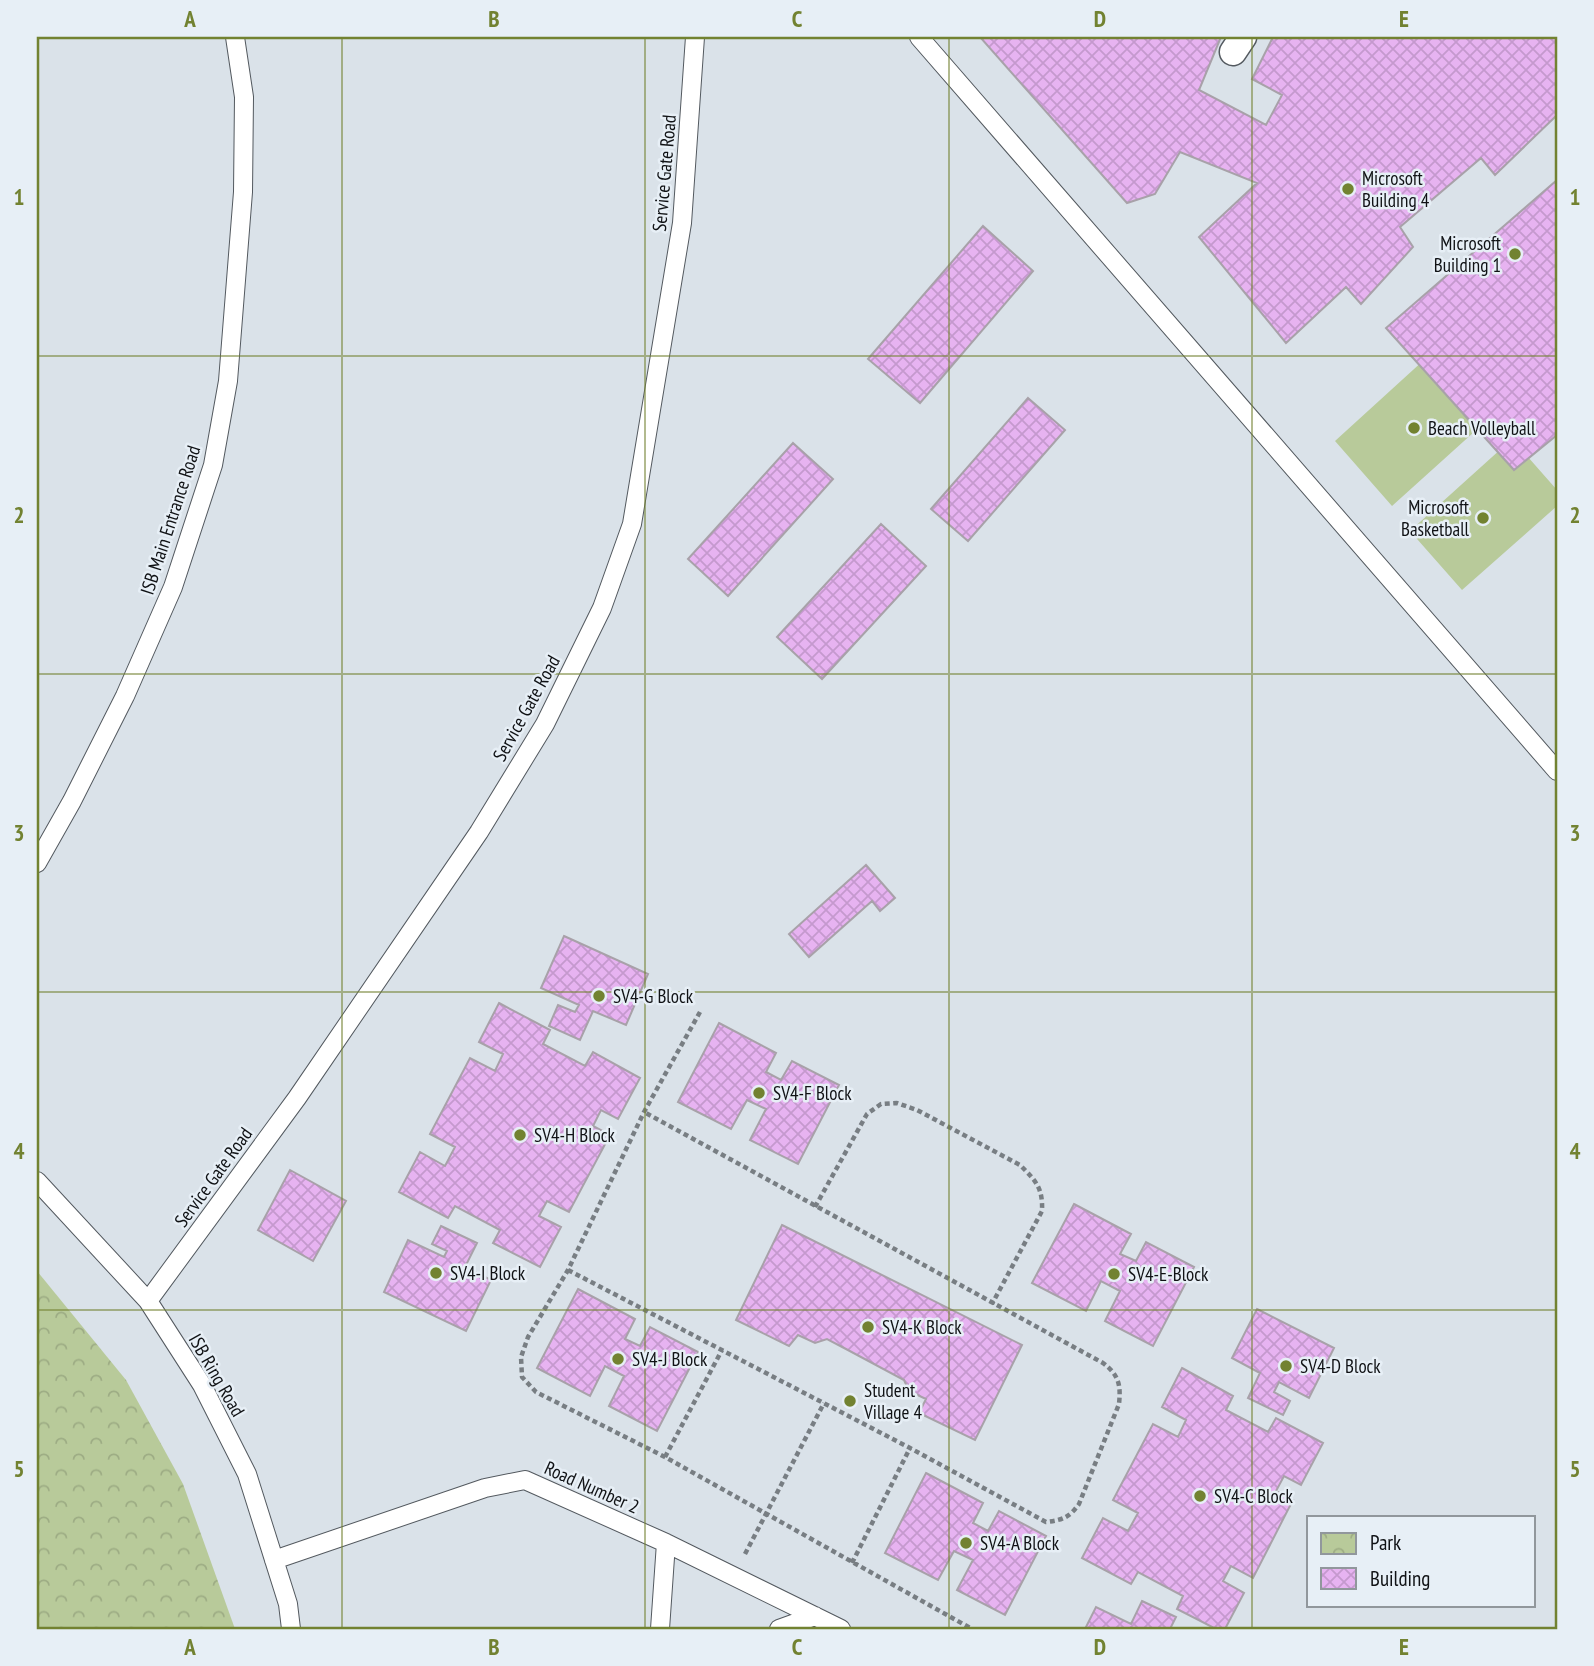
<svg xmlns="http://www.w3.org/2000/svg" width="1594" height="1666" viewBox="0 0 1594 1666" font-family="'PT Sans Narrow',sans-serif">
<defs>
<pattern id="park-crowns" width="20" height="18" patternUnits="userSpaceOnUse" patternTransform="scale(1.75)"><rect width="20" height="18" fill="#b8ca9a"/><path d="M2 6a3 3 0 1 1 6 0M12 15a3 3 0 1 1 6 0" fill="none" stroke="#9dac84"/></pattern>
<pattern id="building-cross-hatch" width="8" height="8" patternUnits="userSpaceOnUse" patternTransform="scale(1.75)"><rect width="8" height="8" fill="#e7b3f1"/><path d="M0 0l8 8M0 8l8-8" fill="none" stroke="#c599ce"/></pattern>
</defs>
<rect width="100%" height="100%" fill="#dae2e9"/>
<path fill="url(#park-crowns)" d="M 37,1271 L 126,1380 L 183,1484 L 235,1629 L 37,1629 Z"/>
<path fill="#b8ca9a" d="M 1436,349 L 1494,414 L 1392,506 L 1335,441 Z
M 1512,439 L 1557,490 L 1557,506 L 1462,590 L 1410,531 Z"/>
<path fill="url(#building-cross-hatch)" stroke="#a8a1a9" stroke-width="2" d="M 980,37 L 1221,37 L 1199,90 L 1266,125 L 1282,95 L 1252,79 L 1273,37 L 1557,37 L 1557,115 L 1495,175 L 1481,158 L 1400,227 L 1413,247 L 1361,304 L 1346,287 L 1286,343 L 1199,237 L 1257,183 L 1180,152 L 1155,194 L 1127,203 Z
M 1557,180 L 1557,435 L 1514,470 L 1386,328 Z
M 983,226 L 1033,271 L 920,403 L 868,359 Z
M 1028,398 L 1065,430 L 968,541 L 931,509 Z
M 793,443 L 833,479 L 728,596 L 688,559 Z
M 881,524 L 926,566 L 822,679 L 777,637 Z
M 866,865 L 895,898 L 880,911 L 872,901 L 809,957 L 789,934 Z
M 564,936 L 648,974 L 626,1025 L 593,1011 L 580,1040 L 549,1026 L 558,1005 L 575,1012 L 579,1005 L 541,988 Z
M 499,1003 L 550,1030 L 543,1044 L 585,1066 L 593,1052 L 640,1078 L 618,1119 L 601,1110 L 593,1126 L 610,1135 L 569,1212 L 547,1201 L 539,1216 L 561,1227 L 540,1267 L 493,1243 L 500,1230 L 455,1206 L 448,1218 L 399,1192 L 420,1152 L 445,1166 L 455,1147 L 430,1134 L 470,1058 L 495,1071 L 503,1054 L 479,1042 Z
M 719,1023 L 776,1053 L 766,1072 L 781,1080 L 792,1061 L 839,1085 L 798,1164 L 750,1140 L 766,1109 L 747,1100 L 731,1129 L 678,1102 Z
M 290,1170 L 346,1201 L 313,1261 L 258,1230 Z
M 1074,1204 L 1131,1234 L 1120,1254 L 1136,1261 L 1146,1242 L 1194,1267 L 1153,1346 L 1105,1321 L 1120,1291 L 1101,1281 L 1086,1311 L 1032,1283 Z
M 782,1225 L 1022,1345 L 975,1440 L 919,1413 L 926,1399 L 909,1391 L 904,1380 L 846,1349 L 827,1339 L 815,1343 L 798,1335 L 789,1346 L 736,1320 Z
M 441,1226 L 477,1243 L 465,1267 L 491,1280 L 466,1331 L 384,1292 L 408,1240 L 444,1257 L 447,1251 L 432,1244 Z
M 578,1289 L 635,1319 L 625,1339 L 640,1346 L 650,1327 L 698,1352 L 657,1431 L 609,1406 L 624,1376 L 605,1366 L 590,1396 L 537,1368 Z
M 1257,1309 L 1334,1348 L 1309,1398 L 1279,1382 L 1274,1392 L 1290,1401 L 1283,1415 L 1248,1398 L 1260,1373 L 1232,1358 Z
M 1182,1368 L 1233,1396 L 1226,1410 L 1268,1432 L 1276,1418 L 1323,1443 L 1301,1485 L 1284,1476 L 1276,1491 L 1293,1500 L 1253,1578 L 1231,1566 L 1223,1581 L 1244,1593 L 1225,1629 L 1216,1629 L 1177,1609 L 1183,1596 L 1138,1572 L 1131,1584 L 1082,1558 L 1103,1518 L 1128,1531 L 1138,1513 L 1113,1500 L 1153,1424 L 1178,1437 L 1186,1420 L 1162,1407 Z
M 926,1473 L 983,1503 L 973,1523 L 988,1531 L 999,1511 L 1046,1536 L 1005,1615 L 957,1590 L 973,1560 L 954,1551 L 938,1580 L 885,1553 Z
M 1142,1601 L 1176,1617 L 1170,1629 L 1085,1629 L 1096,1607 L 1131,1624 Z"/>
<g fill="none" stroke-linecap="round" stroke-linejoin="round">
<g stroke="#53595f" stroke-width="20">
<path id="service" d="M 919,37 L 1557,771
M 37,863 L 72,801 L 125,696 L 173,587 L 213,465 L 228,381 L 243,192 L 244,97 L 235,37
M 37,1181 L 148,1301 L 202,1385 L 247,1474 L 288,1604 L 291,1629
M 148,1301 L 297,1098 L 479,832 L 545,724 L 602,608 L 632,524 L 682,223 L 695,37
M 274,1560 L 485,1488 L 525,1480 L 666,1543 L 841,1629
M 660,1629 L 666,1543
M 779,1629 L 815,1616"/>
</g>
<g stroke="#53595f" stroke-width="29">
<path id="pedestrian" d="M 1233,52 L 1243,37"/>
</g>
<path stroke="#787e83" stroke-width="4.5" stroke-dasharray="5 3.5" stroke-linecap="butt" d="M 700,1012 L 644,1112 L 568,1270 L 528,1337 L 521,1357 L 522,1377 L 536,1392 L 665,1457 L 972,1629
M 815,1207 L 867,1114 L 881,1104 L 897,1103 L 917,1110 L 1020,1165 C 1036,1181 1043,1188 1042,1211 L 992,1304
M 568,1270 L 910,1448 L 1046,1522 C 1062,1520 1069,1518 1079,1504 L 1119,1404 C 1121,1385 1119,1375 1103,1363 L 644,1112
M 665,1457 L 722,1350
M 745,1554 L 824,1403
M 852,1563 L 910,1448"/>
<use href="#service" stroke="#fff" stroke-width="18"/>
<use href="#pedestrian" stroke="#fff" stroke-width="26"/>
</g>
<path fill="none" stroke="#728231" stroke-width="2" stroke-opacity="0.55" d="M 342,37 L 342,1629M 645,37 L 645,1629M 949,37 L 949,1629M 1252,37 L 1252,1629M 37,356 L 1557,356M 37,674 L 1557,674M 37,992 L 1557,992M 37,1310 L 1557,1310"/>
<g fill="#728231" stroke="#e7eff6" stroke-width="2.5">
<circle cx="1348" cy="189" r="7"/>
<circle cx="1515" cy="254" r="7"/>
<circle cx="1414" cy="428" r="7"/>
<circle cx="1483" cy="518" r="7"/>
<circle cx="599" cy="996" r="7"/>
<circle cx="759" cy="1093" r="7"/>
<circle cx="520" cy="1135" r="7"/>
<circle cx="436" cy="1273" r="7"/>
<circle cx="1114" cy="1274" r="7"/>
<circle cx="868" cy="1327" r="7"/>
<circle cx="618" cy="1359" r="7"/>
<circle cx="1286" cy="1366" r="7"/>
<circle cx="850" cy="1401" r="7"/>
<circle cx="1200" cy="1496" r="7"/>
<circle cx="966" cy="1543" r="7"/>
</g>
<g text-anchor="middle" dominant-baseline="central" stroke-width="5" stroke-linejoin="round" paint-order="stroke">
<g font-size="19" fill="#101215" stroke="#e7eff6">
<text transform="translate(664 173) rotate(-85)">Service Gate Road</text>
<text transform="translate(170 520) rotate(-72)">ISB Main Entrance Road</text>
<text transform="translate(526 708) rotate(-61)">Service Gate Road</text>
<text transform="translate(213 1177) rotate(-54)">Service Gate Road</text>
<text transform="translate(217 1375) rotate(60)">ISB Ring Road</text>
<text transform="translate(592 1487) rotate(24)">Road Number 2</text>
</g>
<g font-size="19" fill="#101215" stroke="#e7eff6" text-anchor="start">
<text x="1362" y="178">Microsoft<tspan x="1362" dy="22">Building 4</tspan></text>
<text x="1501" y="243" text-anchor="end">Microsoft<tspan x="1501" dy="22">Building 1</tspan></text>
<text x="1428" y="428">Beach Volleyball</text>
<text x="1469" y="507" text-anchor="end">Microsoft<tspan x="1469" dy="22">Basketball</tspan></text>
<text x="613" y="996">SV4-G Block</text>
<text x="773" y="1093">SV4-F Block</text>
<text x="534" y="1135">SV4-H Block</text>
<text x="450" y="1273">SV4-I Block</text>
<text x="1128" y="1274">SV4-E-Block</text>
<text x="882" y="1327">SV4-K Block</text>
<text x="632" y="1359">SV4-J Block</text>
<text x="1300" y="1366">SV4-D Block</text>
<text x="864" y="1390">Student<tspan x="864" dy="22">Village 4</tspan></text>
<text x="1214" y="1496">SV4-C Block</text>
<text x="980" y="1543">SV4-A Block</text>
</g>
</g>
<rect width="1594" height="1666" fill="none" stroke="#e7eff6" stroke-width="77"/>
<rect x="1307" y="1516" width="228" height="91" fill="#e7eff6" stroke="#91979c" stroke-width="2"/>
<rect x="1321" y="1533" width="35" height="21" fill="url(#park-crowns)" stroke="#91979c" stroke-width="2"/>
<text x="1370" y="1550" font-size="21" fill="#101215">Park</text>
<rect x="1321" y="1568" width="35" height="21" fill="url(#building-cross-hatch)" stroke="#91979c" stroke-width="2"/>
<text x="1370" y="1586" font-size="21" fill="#101215">Building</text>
<rect x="38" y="38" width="1518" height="1590" fill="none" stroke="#728231" stroke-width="2.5"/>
<g font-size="23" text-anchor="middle" font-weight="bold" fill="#728231">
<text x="190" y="27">A</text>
<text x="494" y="27">B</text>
<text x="797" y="27">C</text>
<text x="1100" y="27">D</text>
<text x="1404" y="27">E</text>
<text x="19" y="205">1</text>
<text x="1575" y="205">1</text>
<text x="19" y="523">2</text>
<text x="1575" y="523">2</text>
<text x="19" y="841">3</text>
<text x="1575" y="841">3</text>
<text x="19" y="1159">4</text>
<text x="1575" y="1159">4</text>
<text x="19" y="1477">5</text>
<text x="1575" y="1477">5</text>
<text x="190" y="1655">A</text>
<text x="494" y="1655">B</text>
<text x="797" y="1655">C</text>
<text x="1100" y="1655">D</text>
<text x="1404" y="1655">E</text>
</g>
</svg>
